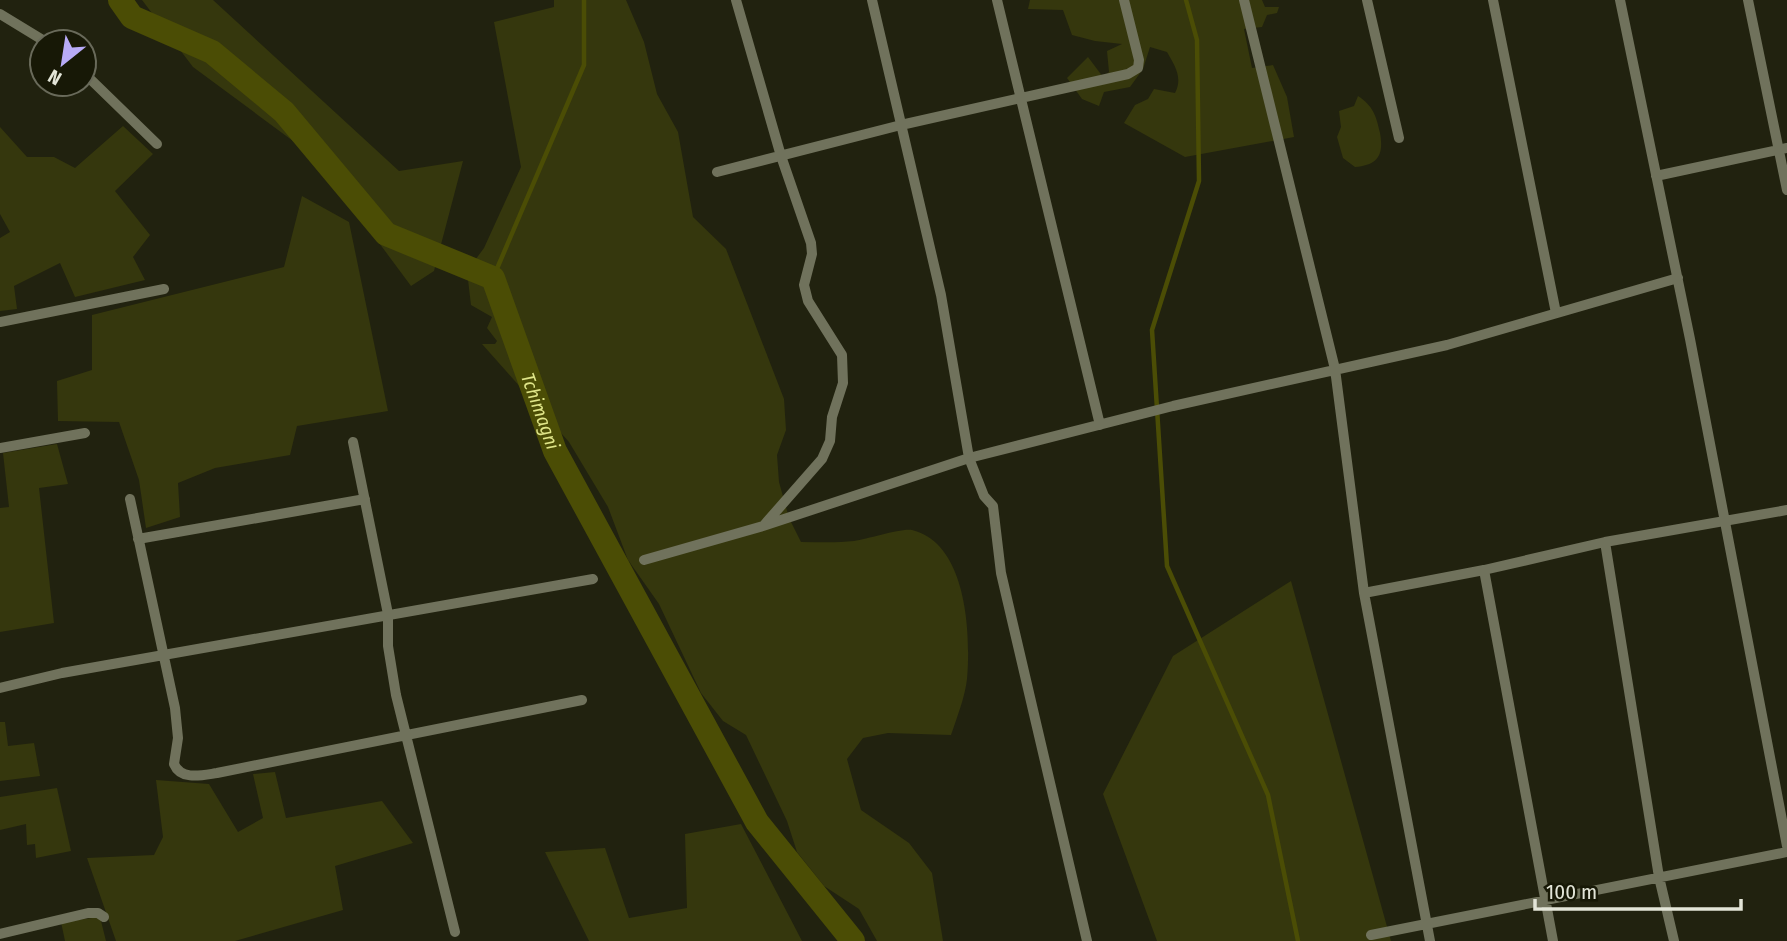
<svg xmlns="http://www.w3.org/2000/svg" width="1787" height="941" viewBox="0 0 1787 941" font-family="'Fira Sans Condensed',sans-serif">
<rect width="100%" height="100%" fill="#21220f"/>
<path fill="#35370d" d="M 142,0 L 213,0 L 399,171 L 463,161 L 434,271 L 411,286 L 316,158 L 193,67 Z
M 554,0 L 626,0 L 644,42 L 657,94 L 678,132 L 693,217 L 726,249 L 784,399 L 786,430 L 777,455 L 779,482 L 789,518 L 801,542 C 818,542 837,543 854,541 C 868,539 901,528 912,530 C 967,543 971,634 967,679 C 965,697 957,717 951,735 L 888,733 L 863,738 L 847,759 L 861,810 L 909,843 L 932,873 L 943,941 L 877,941 L 859,909 L 824,886 L 797,852 L 787,821 L 746,735 L 723,721 L 701,693 L 659,604 L 628,560 L 608,507 L 569,442 L 482,344 L 495,344 L 497,341 L 487,328 L 492,317 L 471,305 L 467,271 L 484,248 L 521,167 L 494,22 L 554,7 Z
M 1030,0 L 1262,0 L 1265,7 L 1279,7 L 1277,13 L 1267,15 L 1262,27 L 1244,29 L 1252,68 L 1273,65 L 1287,97 L 1294,137 L 1185,157 L 1124,123 L 1135,105 L 1148,99 L 1154,89 L 1175,93 C 1183,78 1175,66 1167,52 L 1150,47 L 1143,69 L 1130,87 L 1104,92 L 1099,106 L 1082,99 L 1067,78 L 1088,57 L 1103,77 L 1109,72 L 1107,51 L 1122,44 L 1095,41 L 1072,35 L 1063,10 L 1028,9 Z
M 1358,96 C 1373,106 1376,115 1380,133 C 1384,155 1378,165 1355,167 L 1343,158 L 1337,137 L 1341,127 L 1339,111 L 1354,106 Z
M 123,126 L 153,154 L 115,191 L 150,235 L 133,257 L 145,280 L 75,297 L 60,263 L 14,286 L 17,309 L 0,311 L 0,238 L 10,232 L 0,214 L 0,127 L 27,157 L 54,157 L 75,168 Z
M 302,196 L 349,222 L 388,411 L 297,426 L 290,455 L 215,468 L 178,483 L 180,517 L 146,528 L 139,480 L 119,422 L 58,421 L 57,381 L 92,370 L 92,315 L 284,267 Z
M 57,444 L 68,484 L 39,488 L 54,623 L 0,632 L 0,508 L 9,507 L 3,453 Z
M 1291,581 L 1391,941 L 1157,941 L 1103,794 L 1173,656 Z
M 0,722 L 5,722 L 8,746 L 34,743 L 40,776 L 0,781 Z
M 275,772 L 286,818 L 382,801 L 413,843 L 335,866 L 343,910 L 235,941 L 116,941 L 87,858 L 154,855 L 163,837 L 156,780 L 209,784 L 238,832 L 263,818 L 253,774 Z
M 57,788 L 71,851 L 36,858 L 35,844 L 27,845 L 26,824 L 0,830 L 0,797 Z
M 741,824 L 802,941 L 589,941 L 545,852 L 605,848 L 629,918 L 687,908 L 685,834 Z
M 100,917 L 106,941 L 65,941 L 61,922 Z"/>
<g fill="none" stroke-linecap="round" stroke-linejoin="round">
<path stroke="#4b4d05" stroke-width="4.5" d="M 1186,0 L 1197,40 L 1199,181 L 1152,330 L 1167,566 L 1268,795 L 1298,941
M 493,278 L 584,65 L 584,0"/>
<path stroke="#4b4d05" stroke-width="24" id="s1" d="M 120,0 L 132,17 L 212,52 L 284,112 L 386,234 L 493,278 L 555,451 L 757,822 L 853,941"/>
<path stroke="#70725c" stroke-width="10" d="M 736,0 L 781,156 L 811,243 L 812,254 L 804,285 L 808,301 L 842,355 L 843,383 L 832,417 L 830,441 L 822,459 L 765,524
M 872,0 L 941,295 L 969,458 L 984,496 L 993,506 L 1001,573 L 1087,941
M 997,0 L 1100,425
M 1244,0 L 1335,369 L 1364,593 L 1430,941
M 1367,0 L 1399,138
M 1493,0 L 1556,313
M 1620,0 L 1690,339 L 1787,846
M 1748,0 L 1787,190
M 0,14 L 46,42
M 84,73 L 157,144
M 717,172 L 901,125 L 1128,74 L 1138,68 L 1139,60 L 1124,0
M 1656,176 L 1787,148
M 0,322 L 164,289
M 353,442 L 388,614 L 388,646 L 396,695 L 455,932
M 0,448 L 85,433
M 130,499 L 175,708 L 178,738 L 174,764 C 181,781 203,775 217,773 L 582,700
M 138,539 L 365,499
M 1605,542 L 1659,877 L 1674,941
M 644,560 L 763,526 L 969,458 L 1173,406 L 1447,345 L 1678,278
M 1484,570 L 1553,941
M 1364,593 L 1484,570 L 1605,542 L 1787,510
M 0,688 L 62,673 L 593,579
M 0,934 L 88,913 L 98,913 L 104,917
M 1371,935 L 1787,852"/>
</g>
<g text-anchor="middle" dominant-baseline="central" stroke-width="6" stroke-linejoin="round" paint-order="stroke">
<g font-size="19" font-style="italic" fill="#dfe588" stroke="#171806">
<text stroke="none"><textPath href="#s1" startOffset="618">Tchimagni</textPath></text>
</g>
</g>
<g transform="translate(63 63) rotate(210)"><circle r="33" fill="#171806" stroke="#696a5a" stroke-width="2"/>
<path d="M0-5L12 26L0 18L-12 26Z" fill="#b8abf7"/>
<text y="-10" font-size="19" font-weight="bold" text-anchor="middle" fill="#e3e5d8">N</text>
</g>
<path d="M1535 899v10h206v-10" fill="none" stroke="#e3e5d8" stroke-width="3.5"/>
<text x="1546" y="899" font-size="21" fill="#e3e5d8" stroke="#171806" stroke-width="5" paint-order="stroke">100 m</text>
</svg>
